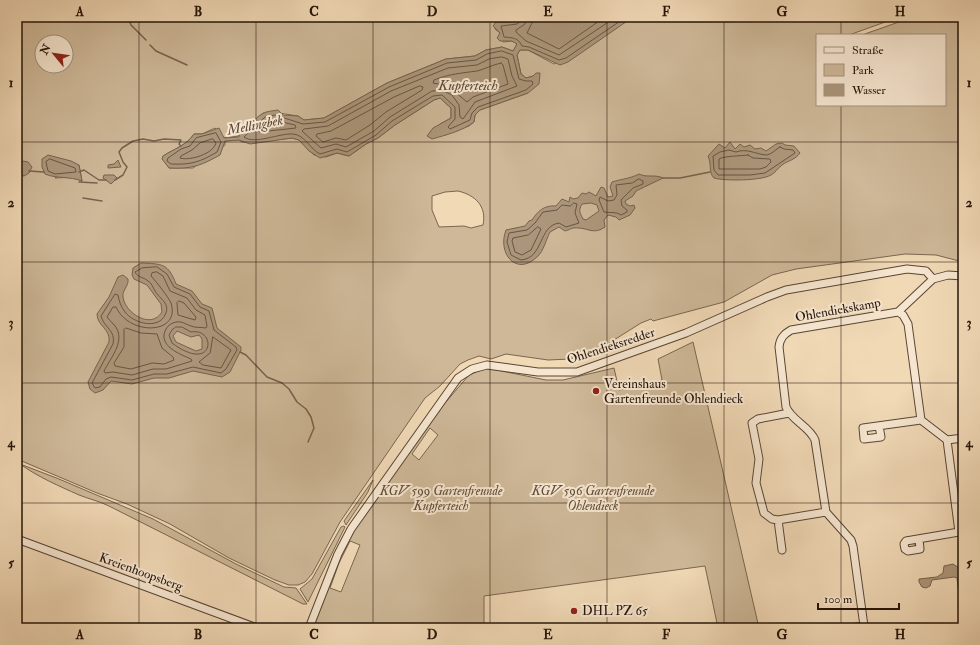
<svg xmlns="http://www.w3.org/2000/svg" width="980" height="645" viewBox="0 0 980 645" font-family="'IM FELL Double Pica',serif">
<rect width="100%" height="100%" fill="#f1d9b6"/>
<filter id="stains"><feTurbulence type="fractalNoise" baseFrequency=".005" numOctaves="4"/><feColorMatrix values="0 0 0 0 .2 0 0 0 0 .09 0 0 0 0 .02 0 0 0 .5 -.17"/></filter>
<radialGradient id="worn" r=".72"><stop offset=".6" stop-color="#630" stop-opacity="0"/><stop offset="1" stop-color="#630" stop-opacity=".3"/></radialGradient>
<path fill="#ceb898" stroke="#7a6650" fill-rule="evenodd" d="M 17,17 L 520,17 L 510,22 L 496,22 L 495,29 L 500,33 L 503,42 L 512,41 L 517,44 L 513,51 L 502,47 L 486,50 L 475,56 L 446,59 L 387,83 L 324,118 L 304,120 L 298,116 L 279,113 L 263,113 L 247,129 L 240,132 L 239,136 L 224,138 L 215,128 L 202,134 L 194,134 C 187,145 174,149 163,156 L 169,168 L 193,168 L 225,145 L 225,141 L 239,140 L 242,142 L 267,141 L 292,138 L 299,140 L 314,155 L 326,157 L 337,153 L 349,156 L 366,144 L 378,138 L 395,125 L 434,100 L 440,98 L 451,108 L 451,118 L 440,124 L 445,135 L 469,126 L 474,122 L 475,115 L 480,110 L 528,93 L 533,76 L 526,78 L 521,74 L 517,55 L 520,50 L 528,50 L 554,64 L 633,17 L 899,17 L 849,35 L 817,35 L 817,105 L 945,105 L 945,35 L 862,35 L 913,17 L 963,17 L 963,262 L 936,255 L 905,254 L 796,269 L 772,275 L 724,302 L 653,321 L 651,319 L 641,323 L 606,345 L 570,359 L 548,360 L 506,354 L 491,359 L 479,356 L 468,360 L 460,364 L 440,386 L 425,398 L 340,522 L 312,574 L 305,582 L 298,585 L 289,585 L 275,580 L 229,558 L 170,524 L 127,504 L 97,493 L 17,459 L 17,173 L 24,176 L 24,163 L 17,160 ZM 42,42 L 66,42 L 66,66 L 42,66 ZM 79,165 L 82,181 L 73,177 L 55,178 ZM 458,191 C 475,195 487,206 483,225 L 471,228 L 464,226 L 439,227 L 432,210 L 432,196 L 445,192 Z
M 693,342 L 759,628 L 718,628 L 705,566 L 484,596 L 484,628 L 311,628 L 341,550 L 355,528 L 445,403 L 469,375 L 487,368 L 546,380 L 563,380 L 614,368 L 619,390 L 662,380 L 658,359 ZM 430,428 L 438,435 L 419,460 L 412,454 ZM 350,541 L 360,545 L 341,592 L 330,588 L 339,563 Z
M 20,464 L 59,479 L 153,519 L 236,564 L 284,587 L 296,588 L 307,604 L 303,604 L 109,506 C 99,501 89,499 79,495 C 59,486 38,477 20,464 Z
M 373,480 L 368,492 L 346,525 L 344,521 Z
M 344,526 L 345,527 L 308,602 L 300,589 L 312,579 L 341,527 Z"/>
<path fill="#ac967b" stroke="#76624d" fill-rule="evenodd" d="M 520,17 L 633,17 L 568,62 L 560,65 L 528,50 L 520,50 L 517,55 L 521,74 L 526,78 L 533,76 L 536,73 L 540,73 L 539,84 L 528,93 L 480,110 L 475,115 L 474,122 C 462,131 446,135 432,139 L 427,136 L 433,128 L 451,118 L 451,108 L 440,98 L 434,100 L 395,125 L 378,138 L 366,144 L 349,156 L 337,153 L 320,158 L 309,151 L 299,140 L 292,138 L 250,144 L 239,140 L 225,141 L 220,155 C 200,166 192,169 169,168 L 162,159 L 163,156 C 174,149 187,145 194,134 L 202,134 L 219,128 L 224,138 L 239,137 L 240,132 C 251,127 254,118 262,114 C 266,111 273,111 278,110 L 283,115 L 298,116 L 304,120 L 324,118 L 387,83 L 446,59 L 475,56 L 486,50 L 502,47 L 513,51 L 517,44 L 512,41 L 500,41 L 497,38 L 500,33 L 493,26 L 496,22 L 510,22 Z
M 730,142 L 735,149 L 740,144 L 744,147 L 750,145 L 755,149 L 761,148 L 766,151 L 776,144 L 782,143 L 785,145 L 794,146 L 800,153 C 795,160 789,160 782,165 C 778,168 775,173 771,175 C 761,181 724,181 714,178 C 708,172 712,164 708,156 L 719,144 L 725,148 Z
M 48,155 L 71,161 L 79,165 L 82,181 C 69,176 57,179 45,174 L 42,167 L 42,159 Z
M 17,160 L 28,162 L 32,167 L 29,173 L 24,176 L 17,173 Z
M 118,160 L 121,167 L 108,168 L 108,165 L 114,164 Z
M 639,174 C 647,178 655,174 663,178 L 636,191 L 633,196 L 625,201 L 626,204 L 630,206 L 634,205 L 635,208 L 630,215 L 619,220 L 616,217 L 608,215 L 604,220 L 605,227 C 594,235 588,228 578,228 C 573,227 569,230 565,231 L 559,227 L 550,232 C 546,239 544,251 537,257 C 516,277 497,253 506,230 L 525,226 L 529,221 L 532,220 C 538,211 544,205 556,206 L 562,199 L 569,202 L 570,197 L 573,199 L 578,198 L 582,193 L 586,194 L 589,192 L 596,196 L 601,187 L 604,188 L 608,197 L 613,196 L 610,187 L 612,182 C 621,179 629,179 639,174 ZM 591,203 L 597,205 L 599,211 L 586,220 L 583,219 C 580,213 578,211 582,204 Z
M 104,175 L 114,175 L 117,178 L 111,184 L 103,178 Z
M 141,263 C 162,264 168,263 176,284 L 192,291 L 202,304 L 212,308 L 217,328 L 241,347 L 241,350 L 230,372 L 222,377 L 193,371 L 169,378 L 154,378 L 132,384 L 111,381 L 103,390 L 95,393 L 90,389 L 88,382 L 109,342 C 111,329 97,326 97,314 L 109,297 L 118,277 L 123,275 L 128,279 C 129,286 122,290 123,297 C 125,313 151,330 162,312 L 161,304 L 147,285 L 134,279 L 132,275 L 133,268 ZM 177,331 L 191,337 L 199,335 L 202,339 L 202,349 L 196,351 L 176,342 L 173,336 Z
M 953,564 L 959,568 L 963,568 L 961,576 L 962,606 L 960,603 L 957,578 L 954,577 L 932,580 L 930,586 L 926,588 L 922,587 L 919,582 L 919,579 L 937,577 L 943,573 L 944,566 Z"/>
<g fill="none" stroke-linecap="round" stroke-linejoin="round">
<path stroke="#685542" stroke-width="1" d="M 522,17 L 521,21 L 517,24 L 501,26 L 504,37 C 512,38 518,37 522,46 L 529,47 L 559,60 L 566,58 L 626,17
M 527,17 L 525,24 L 516,30 L 516,32 L 526,41 L 559,55 L 616,17
M 533,17 L 532,23 L 527,33 L 559,49 L 605,17
M 502,51 L 513,55 L 519,79 L 526,81 L 532,81 L 533,84 L 526,90 L 478,107 L 472,113 L 470,120 L 450,129 L 448,127 L 455,119 L 455,107 L 442,95 L 433,96 L 392,121 L 376,135 L 347,152 L 337,149 L 320,154 C 310,149 305,135 293,134 C 279,133 255,145 244,137 L 265,117 L 275,115 L 303,124 L 325,122 L 389,87 L 447,63 L 476,60 L 487,54 Z
M 502,57 L 508,59 L 512,76 L 517,86 L 475,102 L 463,119 L 460,117 L 459,105 L 452,95 L 442,90 L 432,91 L 390,117 L 374,131 L 346,147 L 336,144 L 321,148 L 302,131 L 304,129 L 328,126 L 391,91 L 448,68 L 477,65 L 489,59 Z
M 501,63 L 503,65 L 508,84 L 473,97 L 467,102 L 448,86 L 433,83 L 434,80 C 449,74 462,73 477,71 C 485,69 492,65 501,63 Z
M 420,86 L 423,87 L 422,90 L 386,112 L 370,125 L 346,140 L 336,138 L 323,142 L 316,136 L 317,134 L 331,131 L 394,97 Z
M 273,120 L 295,125 L 296,128 L 259,132 L 266,122 Z
M 216,133 L 221,142 L 217,152 C 200,162 191,165 171,164 L 167,161 L 168,158 L 181,149 L 190,146 L 196,138 Z
M 213,139 L 216,143 C 213,154 190,161 180,158 L 181,156 L 192,150 L 200,143 Z
M 780,147 L 784,149 L 793,150 L 795,153 L 765,173 L 750,175 L 718,175 L 714,170 L 713,156 L 720,152 L 729,150 L 736,152 C 747,148 755,154 766,155 C 771,155 776,149 780,147 Z
M 748,155 L 753,158 L 770,159 L 771,162 L 766,167 L 760,169 L 719,169 L 719,159 C 723,156 741,156 748,155 Z
M 50,159 L 75,168 L 76,172 L 55,174 L 48,171 L 46,162 Z
M 639,179 L 643,181 L 643,184 L 633,188 L 621,200 L 622,206 L 627,210 L 627,212 L 621,215 L 617,213 L 604,212 L 599,200 L 600,197 L 608,201 L 614,200 L 617,195 L 616,185 L 632,183 Z
M 574,203 L 577,204 L 575,213 L 579,223 L 566,227 L 559,223 C 538,226 544,258 521,260 L 511,255 L 507,242 L 509,233 L 527,230 L 535,223 L 543,212 L 557,210 L 562,205 L 570,206 Z
M 538,227 L 541,229 L 531,250 L 522,255 L 515,252 L 512,241 L 513,238 L 528,235 Z
M 157,267 L 167,274 L 174,287 L 190,294 L 200,307 L 209,311 L 214,330 L 236,347 L 237,350 L 226,369 L 221,373 L 193,367 L 167,374 L 154,374 L 132,380 L 111,377 L 106,379 L 100,387 L 95,388 L 92,383 L 113,344 C 116,330 104,328 101,316 L 115,294 L 118,295 C 119,301 121,307 125,312 C 133,323 158,330 165,315 C 171,304 160,299 155,291 C 153,288 152,283 148,281 C 144,277 138,278 135,272 L 142,268 Z
M 157,272 L 163,276 L 170,291 L 187,298 L 196,310 L 205,315 L 207,326 L 206,328 C 201,327 195,328 191,326 C 185,324 182,321 176,322 C 172,323 168,325 166,329 C 157,346 180,354 191,359 L 192,361 L 166,369 L 153,369 L 132,375 L 113,372 L 105,373 L 104,371 C 110,359 124,343 117,329 C 115,325 110,321 107,317 L 113,307 L 116,307 C 129,336 181,335 171,303 C 169,298 155,280 151,276 L 152,273 Z
M 179,301 L 184,303 L 196,317 L 195,320 L 178,315 L 177,303 Z
M 176,327 L 182,327 L 191,332 C 217,327 215,375 172,343 L 169,335 L 172,330 Z
M 126,328 L 141,333 L 157,334 L 162,348 L 173,357 L 174,360 L 164,364 L 152,363 L 131,369 L 115,366 L 114,363 L 124,347 L 124,330 Z
M 213,337 L 231,350 L 221,368 L 203,365 L 199,362 L 210,353 Z"/>
<path stroke="#76624d" stroke-width="1.5" d="M 128,17 L 131,25 L 146,40
M 150,45 L 156,51 L 187,65
M 29,171 L 44,172
M 79,172 L 84,170 L 99,180 L 106,180
M 663,178 L 680,178 L 710,172
M 115,180 L 123,175 L 127,167 L 123,162 L 119,152 L 122,148 L 133,141 L 143,139 L 154,141 L 164,139 L 181,140 L 179,144 L 181,146
M 79,182 L 97,183
M 83,198 L 102,201
M 240,352 L 246,355 L 267,377 L 282,383 L 289,389 L 297,402 L 306,409 L 311,417 L 314,428 L 308,442"/>
<g stroke="#584534" stroke-width="9">
<path id="minor" d="M 898,312 L 903,315 L 908,324 L 921,420 L 947,440 L 959,532 L 963,535
M 789,413 L 758,419 L 752,423 L 759,459 L 756,483 L 764,513 L 772,519 L 778,520 L 826,512
M 879,426 L 881,437 L 864,439 L 863,428 L 921,420
M 947,440 L 963,438
M 778,520 L 782,550
M 17,539 L 257,628
M 919,539 L 920,549 L 908,551 L 905,549 L 904,544 L 906,541 L 959,532
M 309,628 L 338,554 L 351,529 L 458,378 L 472,369 L 487,365 L 538,372 L 577,372 L 686,333 L 767,297 L 786,290 L 907,269 L 926,271 L 933,279
M 850,628 L 864,626
M 867,628 L 864,626 L 853,546 L 851,540 L 826,512 L 815,440 C 809,426 792,421 786,407 L 779,347 C 780,338 784,334 791,330 L 898,312 L 933,279 L 948,275 L 963,276"/>
</g>
<use href="#minor" stroke="#f6e6d0" stroke-width="7"/>
</g>
<path fill="none" stroke="#251408" stroke-width="1" stroke-opacity="0.55" d="M 139,17 L 139,628M 256,17 L 256,628M 373,17 L 373,628M 490,17 L 490,628M 607,17 L 607,628M 724,17 L 724,628M 841,17 L 841,35M 841,105 L 841,628M 17,142 L 963,142M 17,262 L 963,262M 17,383 L 963,383M 17,503 L 963,503"/>
<g fill="#8f2418" stroke="#f6e6d0" stroke-width="1.5">
<circle cx="596" cy="391" r="4"/>
<circle cx="574" cy="611" r="4"/>
</g>
<g text-anchor="middle" dominant-baseline="central" stroke-width="4" stroke-linejoin="round" paint-order="stroke">
<g font-size="13" fill="#251408" stroke="#f6e6d0">
<text transform="translate(838 310) rotate(-10)">Ohlendiekskamp</text>
<text transform="translate(611 346) rotate(-18)">Ohlendieksredder</text>
<text transform="translate(141 572) rotate(20)">Kreienhoopsberg</text>
</g>
<g font-size="13" fill="#251408" stroke="#f6e6d0" text-anchor="start">
<text x="604" y="384">Vereinshaus<tspan x="604" dy="15">Gartenfreunde Ohlendieck</tspan></text>
<text x="582" y="611">DHL PZ 65</text>
</g>
<g font-size="13" font-style="italic" fill="#604d3a" stroke="#f6e6d0">
<text x="441" y="491">KGV 599 Gartenfreunde<tspan x="441" dy="15">Kupferteich</tspan></text>
<text x="593" y="491">KGV 596 Gartenfreunde<tspan x="593" dy="15">Ohlendieck</tspan></text>
</g>
<g font-size="14" font-style="italic" fill="#5b4836" stroke="#f6e6d0">
<text x="468" y="85">Kupferteich</text>
<text transform="translate(255 125) rotate(-11)">Mellingbek</text>
</g>
</g>
<rect width="980" height="645" fill="none" stroke="#f1d9b6" stroke-width="44"/>
<rect x="816" y="34" width="130" height="72" fill="#f6e6d0" stroke="#a29280"/>
<rect x="824" y="47" width="20" height="6" fill="#f6e6d0" stroke="#a29280"/>
<text x="852" y="54" font-size="12" fill="#251408">Straße</text>
<rect x="824" y="64" width="20" height="12" fill="#ceb898" stroke="#a29280"/>
<text x="852" y="74" font-size="12" fill="#251408">Park</text>
<rect x="824" y="84" width="20" height="12" fill="#ac967b" stroke="#a29280"/>
<text x="852" y="94" font-size="12" fill="#251408">Wasser</text>
<g transform="translate(54 54) rotate(299)"><circle r="19" fill="#f6e6d0" stroke="#a29280"/>
<path d="M0-3L7 15L0 10L-7 15Z" fill="#8f2418"/>
<text y="-6" font-size="11" font-weight="bold" text-anchor="middle" fill="#251408">N</text>
</g>
<path d="M818 603v6h81v-6" fill="none" stroke="#251408" stroke-width="2"/>
<text x="824" y="603" font-size="12" fill="#251408" stroke="#f6e6d0" stroke-width="3" paint-order="stroke">100 m</text>
<rect x="22" y="22" width="936" height="601" fill="none" stroke="#251408" stroke-width="1.5"/>
<g font-size="13" text-anchor="middle" font-weight="bold" fill="#251408">
<text x="80" y="16">A</text>
<text x="198" y="16">B</text>
<text x="314" y="16">C</text>
<text x="432" y="16">D</text>
<text x="548" y="16">E</text>
<text x="666" y="16">F</text>
<text x="782" y="16">G</text>
<text x="900" y="16">H</text>
<text x="11" y="87">1</text>
<text x="969" y="87">1</text>
<text x="11" y="207">2</text>
<text x="969" y="207">2</text>
<text x="11" y="327">3</text>
<text x="969" y="327">3</text>
<text x="11" y="447">4</text>
<text x="969" y="447">4</text>
<text x="11" y="567">5</text>
<text x="969" y="567">5</text>
<text x="80" y="639">A</text>
<text x="198" y="639">B</text>
<text x="314" y="639">C</text>
<text x="432" y="639">D</text>
<text x="548" y="639">E</text>
<text x="666" y="639">F</text>
<text x="782" y="639">G</text>
<text x="900" y="639">H</text>
</g>
<rect width="100%" height="100%" filter="url(#stains)"/>
<rect width="100%" height="100%" fill="url(#worn)"/>
</svg>
